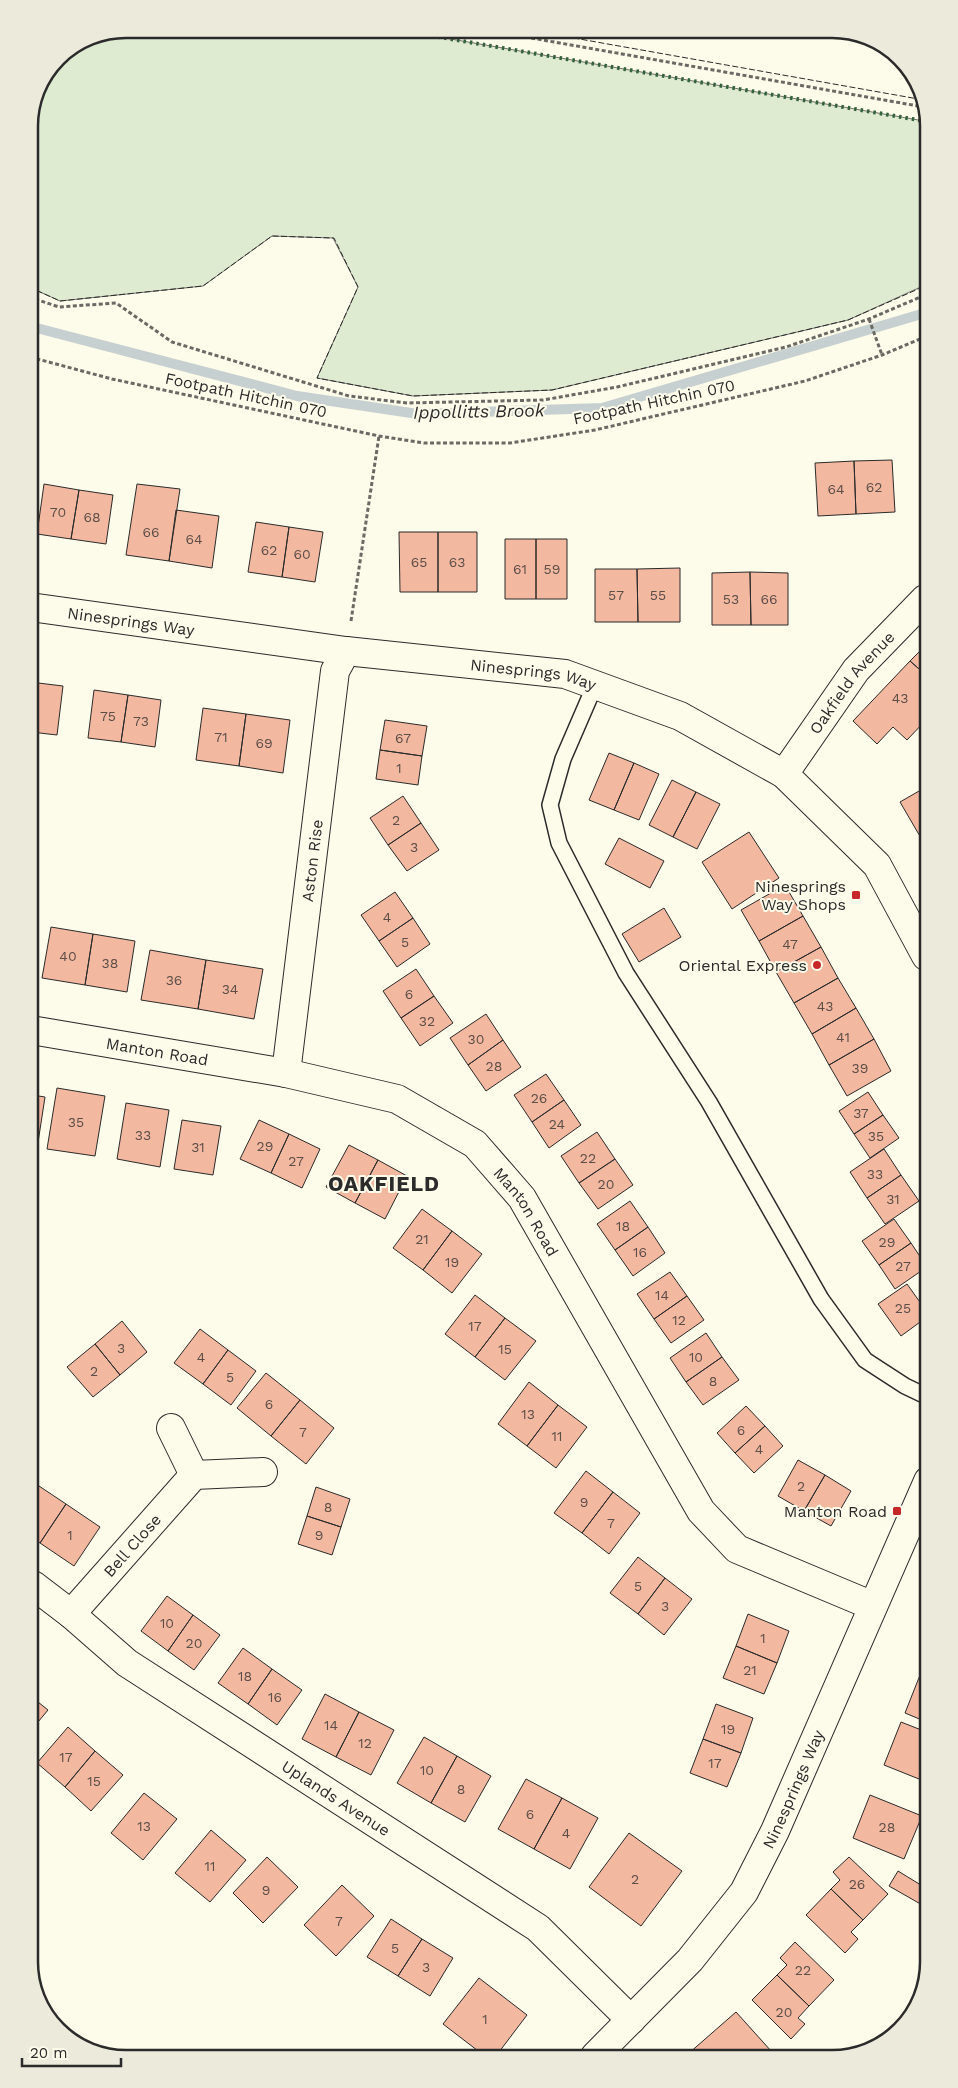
<svg xmlns="http://www.w3.org/2000/svg" width="958" height="2088" viewBox="0 0 958 2088" font-family="'Work Sans',sans-serif">
<rect width="100%" height="100%" fill="#fdfbea"/>
<path fill="#deebd1" stroke="#74746e" d="M 126,29 L 393,29 L 924,121 L 925,285 L 848,320 L 552,390 L 413,396 L 317,378 L 358,287 L 333,238 L 272,236 L 203,286 L 60,301 L 29,287 L 29,120 L 39,83 L 57,57 L 89,36 Z"/>
<g fill="none" stroke-linecap="round" stroke-linejoin="round">
<path stroke="#c7d0d0" stroke-width="10" d="M 29,326 L 297,396 L 418,414 L 602,408 L 925,313"/>
</g>
<path fill="#f2b8a0" stroke="#2b2b2b" d="M 921,410 L 925,410 L 925,460 L 924,460 Z
M 892,460 L 895,512 L 856,514 L 854,461 Z
M 854,461 L 856,514 L 818,516 L 815,463 Z
M 44,484 L 79,490 L 71,539 L 37,534 Z
M 137,484 L 180,489 L 169,561 L 126,555 Z
M 79,490 L 113,495 L 106,544 L 71,539 Z
M 176,510 L 219,516 L 212,568 L 169,561 Z
M 256,522 L 289,527 L 282,577 L 248,572 Z
M 289,527 L 323,532 L 315,582 L 282,577 Z
M 399,532 L 438,532 L 438,592 L 400,592 Z
M 438,532 L 477,532 L 477,592 L 438,592 Z
M 505,539 L 536,539 L 536,599 L 505,599 Z
M 536,539 L 567,539 L 567,599 L 536,599 Z
M 680,568 L 680,622 L 638,622 L 637,569 Z
M 595,569 L 637,569 L 638,622 L 595,622 Z
M 750,572 L 788,573 L 788,625 L 751,625 Z
M 750,572 L 751,625 L 712,625 L 712,573 Z
M 926,645 L 926,675 L 910,661 Z
M 910,661 L 926,675 L 926,720 L 907,740 L 893,727 L 877,744 L 853,721 Z
M 30,682 L 63,686 L 57,735 L 31,732 Z
M 94,690 L 128,695 L 121,742 L 88,738 Z
M 128,695 L 161,700 L 155,747 L 121,742 Z
M 203,708 L 246,714 L 239,766 L 196,760 Z
M 246,714 L 290,720 L 283,773 L 239,766 Z
M 385,720 L 427,726 L 422,756 L 380,750 Z
M 380,750 L 422,756 L 418,785 L 376,779 Z
M 609,753 L 634,763 L 614,810 L 589,800 Z
M 634,763 L 659,774 L 639,820 L 614,810 Z
M 672,780 L 696,792 L 673,837 L 649,825 Z
M 926,787 L 926,835 L 921,838 L 900,802 Z
M 696,792 L 720,804 L 697,849 L 673,837 Z
M 403,796 L 421,823 L 388,845 L 370,818 Z
M 421,823 L 439,850 L 407,871 L 388,845 Z
M 749,832 L 779,878 L 732,909 L 702,862 Z
M 619,838 L 664,861 L 650,888 L 605,864 Z
M 785,885 L 803,916 L 759,941 L 741,910 Z
M 395,892 L 413,918 L 379,941 L 361,915 Z
M 664,908 L 681,937 L 639,962 L 622,934 Z
M 803,916 L 821,947 L 776,972 L 759,941 Z
M 413,918 L 430,944 L 397,967 L 379,941 Z
M 51,927 L 93,934 L 85,985 L 42,978 Z
M 93,934 L 135,941 L 127,992 L 85,985 Z
M 821,947 L 838,978 L 794,1003 L 776,972 Z
M 150,950 L 206,960 L 198,1009 L 141,1000 Z
M 206,960 L 263,969 L 254,1019 L 198,1009 Z
M 416,969 L 434,996 L 401,1018 L 383,991 Z
M 838,978 L 856,1008 L 812,1034 L 794,1003 Z
M 434,996 L 453,1023 L 420,1046 L 401,1018 Z
M 856,1008 L 874,1039 L 829,1065 L 812,1034 Z
M 486,1014 L 503,1040 L 468,1065 L 450,1038 Z
M 874,1039 L 891,1071 L 847,1096 L 829,1065 Z
M 503,1040 L 521,1067 L 486,1091 L 468,1065 Z
M 546,1074 L 564,1100 L 532,1122 L 514,1095 Z
M 57,1088 L 105,1096 L 95,1156 L 47,1149 Z
M 868,1092 L 883,1115 L 854,1134 L 839,1111 Z
M 32,1095 L 45,1097 L 35,1162 L 32,1161 Z
M 564,1100 L 581,1125 L 549,1148 L 532,1122 Z
M 126,1103 L 169,1110 L 160,1167 L 117,1159 Z
M 883,1115 L 899,1138 L 870,1158 L 854,1134 Z
M 182,1120 L 221,1126 L 213,1175 L 174,1169 Z
M 259,1120 L 289,1134 L 271,1173 L 240,1159 Z
M 597,1132 L 615,1159 L 579,1183 L 561,1156 Z
M 289,1134 L 320,1149 L 302,1188 L 271,1173 Z
M 349,1145 L 378,1160 L 355,1203 L 326,1187 Z
M 884,1149 L 901,1175 L 867,1198 L 850,1172 Z
M 615,1159 L 633,1185 L 598,1209 L 579,1183 Z
M 378,1160 L 407,1176 L 385,1219 L 355,1203 Z
M 901,1175 L 919,1201 L 885,1224 L 867,1198 Z
M 630,1201 L 648,1227 L 615,1250 L 597,1224 Z
M 422,1209 L 452,1231 L 423,1270 L 393,1248 Z
M 894,1219 L 911,1243 L 879,1265 L 862,1241 Z
M 648,1227 L 665,1253 L 633,1276 L 615,1250 Z
M 452,1231 L 482,1254 L 452,1293 L 423,1270 Z
M 911,1243 L 927,1267 L 895,1289 L 879,1265 Z
M 670,1272 L 687,1296 L 654,1319 L 637,1294 Z
M 907,1284 L 927,1312 L 927,1317 L 901,1336 L 878,1304 Z
M 475,1295 L 505,1318 L 475,1357 L 445,1334 Z
M 687,1296 L 704,1320 L 671,1343 L 654,1319 Z
M 505,1318 L 536,1341 L 505,1380 L 475,1357 Z
M 122,1321 L 147,1352 L 120,1375 L 95,1344 Z
M 200,1329 L 228,1350 L 203,1384 L 174,1363 Z
M 706,1333 L 722,1357 L 686,1382 L 670,1358 Z
M 95,1344 L 120,1375 L 93,1397 L 67,1367 Z
M 228,1350 L 256,1371 L 231,1405 L 203,1384 Z
M 722,1357 L 739,1380 L 703,1405 L 686,1382 Z
M 266,1373 L 300,1400 L 271,1436 L 237,1408 Z
M 529,1382 L 558,1405 L 527,1446 L 498,1424 Z
M 300,1400 L 334,1428 L 306,1464 L 271,1436 Z
M 558,1405 L 587,1427 L 556,1468 L 527,1446 Z
M 746,1406 L 765,1426 L 735,1453 L 717,1433 Z
M 765,1426 L 783,1446 L 754,1473 L 735,1453 Z
M 798,1460 L 825,1475 L 804,1511 L 778,1496 Z
M 586,1471 L 613,1492 L 582,1533 L 554,1513 Z
M 825,1475 L 851,1491 L 831,1526 L 804,1511 Z
M 33,1482 L 66,1504 L 40,1543 L 33,1539 Z
M 316,1487 L 350,1499 L 341,1527 L 307,1516 Z
M 613,1492 L 640,1513 L 609,1554 L 582,1533 Z
M 66,1504 L 100,1527 L 74,1566 L 40,1543 Z
M 307,1516 L 341,1527 L 332,1555 L 298,1544 Z
M 638,1557 L 665,1578 L 638,1614 L 610,1593 Z
M 665,1578 L 692,1599 L 664,1635 L 638,1614 Z
M 167,1596 L 193,1615 L 168,1651 L 141,1631 Z
M 748,1614 L 789,1631 L 777,1663 L 736,1646 Z
M 193,1615 L 220,1635 L 194,1670 L 168,1651 Z
M 736,1646 L 777,1663 L 764,1694 L 723,1678 Z
M 243,1648 L 272,1669 L 248,1704 L 218,1683 Z
M 272,1669 L 302,1690 L 277,1725 L 248,1704 Z
M 922,1670 L 928,1673 L 929,1723 L 905,1713 Z
M 325,1694 L 359,1712 L 336,1757 L 302,1739 Z
M 33,1698 L 48,1710 L 33,1728 Z
M 716,1704 L 753,1718 L 741,1753 L 703,1739 Z
M 359,1712 L 394,1730 L 371,1775 L 336,1757 Z
M 901,1722 L 929,1733 L 929,1783 L 884,1765 Z
M 68,1727 L 95,1751 L 65,1787 L 37,1763 Z
M 424,1737 L 457,1756 L 431,1803 L 397,1783 Z
M 703,1739 L 741,1753 L 727,1787 L 690,1773 Z
M 95,1751 L 123,1775 L 91,1811 L 65,1787 Z
M 457,1756 L 491,1776 L 465,1822 L 431,1803 Z
M 526,1779 L 562,1798 L 534,1849 L 498,1829 Z
M 144,1793 L 177,1819 L 143,1860 L 111,1833 Z
M 870,1795 L 922,1816 L 904,1859 L 853,1838 Z
M 562,1798 L 598,1818 L 570,1869 L 534,1849 Z
M 211,1830 L 246,1860 L 210,1902 L 175,1873 Z
M 629,1833 L 682,1871 L 641,1926 L 589,1887 Z
M 267,1857 L 298,1887 L 263,1923 L 233,1893 Z
M 849,1857 L 888,1894 L 863,1920 L 831,1889 L 840,1880 L 833,1872 Z
M 898,1871 L 929,1890 L 929,1898 L 924,1906 L 889,1886 Z
M 342,1885 L 374,1916 L 336,1956 L 304,1925 Z
M 831,1889 L 863,1920 L 851,1932 L 858,1939 L 845,1953 L 806,1915 Z
M 391,1919 L 422,1939 L 398,1976 L 367,1957 Z
M 422,1939 L 453,1958 L 430,1996 L 398,1976 Z
M 795,1942 L 834,1980 L 809,2006 L 777,1975 L 787,1965 L 780,1958 Z
M 777,1975 L 809,2006 L 798,2018 L 805,2024 L 791,2039 L 752,2000 Z
M 479,1978 L 527,2015 L 496,2056 L 486,2057 L 443,2024 Z
M 736,2012 L 772,2052 L 769,2055 L 688,2054 Z"/>
<g fill="none" stroke-linecap="round" stroke-linejoin="round">
<g stroke="#2b2b2b" stroke-width="18">
<path id="lane" d="M 595,685 L 563,759 L 550,805 L 559,843 L 626,973 L 709,1102 L 821,1299 L 865,1360 L 905,1386 L 928,1397"/>
</g>
<g stroke="#2b2b2b" stroke-width="30">
<g id="street">
<path id="s1" d="M 30,607 L 346,651 L 565,674 L 680,716 L 784,774 L 877,865 L 926,956"/>
<path id="s2" d="M 784,774 L 856,670 L 925,599"/>
<path id="s3" d="M 31,1030 L 286,1073 L 397,1099 L 475,1144 L 522,1198 L 701,1511 L 737,1549 L 873,1606"/>
<path id="s4" d="M 286,1073 L 335,671 L 346,651"/>
<path d="M 171,1428 L 194,1475"/>
<path id="s5" d="M 33,1585 L 71,1614 L 127,1663 L 538,1928 L 631,2020"/>
<path id="s6" d="M 71,1614 L 194,1475 L 263,1472"/>
<path id="s7" d="M 595,2056 L 690,1960 L 744,1892 L 775,1831 L 928,1481"/>
</g>
</g>
<path stroke="#6a6964" stroke-width="3" stroke-dasharray="4 2.5" stroke-linecap="butt" d="M 480,29 L 924,107
M 29,297 L 59,307 L 116,303 L 172,342 L 349,396 L 407,403 L 543,400 L 617,387 L 786,347 L 869,319 L 925,295
M 869,319 L 882,355
M 30,357 L 112,379 L 379,436 L 424,443 L 510,443 L 595,430 L 805,381 L 882,355 L 925,337
M 351,621 L 379,436"/>
<use href="#lane" stroke="#fdfbea" stroke-width="15"/>
<use href="#street" stroke="#fdfbea" stroke-width="28"/>
<path stroke="#34623c" stroke-width="4" stroke-dasharray="2.5 4" stroke-linecap="butt" d="M 393,29 L 924,121"/>
<path stroke="#2b2b2b" stroke-width="1" stroke-dasharray="6 2.5" stroke-linecap="butt" d="M 523,29 L 924,100
M 29,287 L 60,301 L 203,286 L 272,236 L 334,238 L 358,287 L 317,378 L 413,396 L 552,390 L 848,320 L 925,286"/>
</g>
<g fill="#c62828" stroke="#fdfbea" stroke-width="2">
<rect x="851" y="890" width="10" height="10" rx="2.5"/>
<circle cx="817" cy="965" r="5"/>
<rect x="892" y="1506" width="10" height="10" rx="2.5"/>
</g>
<g text-anchor="middle" dominant-baseline="central" stroke-width="4" stroke-linejoin="round" paint-order="stroke">
<g font-size="14" fill="#5d4e48">
<text x="874" y="487">62</text>
<text x="836" y="489">64</text>
<text x="58" y="512">70</text>
<text x="92" y="517">68</text>
<text x="151" y="532">66</text>
<text x="194" y="539">64</text>
<text x="269" y="550">62</text>
<text x="302" y="554">60</text>
<text x="419" y="562">65</text>
<text x="457" y="562">63</text>
<text x="520" y="569">61</text>
<text x="552" y="569">59</text>
<text x="616" y="595">57</text>
<text x="658" y="595">55</text>
<text x="731" y="599">53</text>
<text x="769" y="599">66</text>
<text x="900" y="698">43</text>
<text x="108" y="716">75</text>
<text x="141" y="721">73</text>
<text x="221" y="737">71</text>
<text x="403" y="738">67</text>
<text x="264" y="743">69</text>
<text x="399" y="768">1</text>
<text x="396" y="820">2</text>
<text x="414" y="847">3</text>
<text x="387" y="917">4</text>
<text x="405" y="942">5</text>
<text x="790" y="944">47</text>
<text x="68" y="956">40</text>
<text x="110" y="963">38</text>
<text x="174" y="980">36</text>
<text x="230" y="989">34</text>
<text x="409" y="994">6</text>
<text x="825" y="1006">43</text>
<text x="427" y="1021">32</text>
<text x="843" y="1037">41</text>
<text x="476" y="1039">30</text>
<text x="494" y="1066">28</text>
<text x="860" y="1068">39</text>
<text x="539" y="1098">26</text>
<text x="861" y="1113">37</text>
<text x="76" y="1122">35</text>
<text x="557" y="1124">24</text>
<text x="143" y="1135">33</text>
<text x="876" y="1136">35</text>
<text x="265" y="1146">29</text>
<text x="198" y="1147">31</text>
<text x="588" y="1158">22</text>
<text x="296" y="1161">27</text>
<text x="875" y="1174">33</text>
<text x="606" y="1184">20</text>
<text x="893" y="1199">31</text>
<text x="623" y="1226">18</text>
<text x="422" y="1239">21</text>
<text x="887" y="1242">29</text>
<text x="640" y="1252">16</text>
<text x="452" y="1262">19</text>
<text x="903" y="1266">27</text>
<text x="662" y="1295">14</text>
<text x="903" y="1308">25</text>
<text x="679" y="1320">12</text>
<text x="475" y="1326">17</text>
<text x="121" y="1348">3</text>
<text x="505" y="1349">15</text>
<text x="201" y="1357">4</text>
<text x="696" y="1357">10</text>
<text x="94" y="1371">2</text>
<text x="230" y="1377">5</text>
<text x="713" y="1381">8</text>
<text x="269" y="1404">6</text>
<text x="528" y="1414">13</text>
<text x="741" y="1430">6</text>
<text x="303" y="1432">7</text>
<text x="557" y="1436">11</text>
<text x="759" y="1449">4</text>
<text x="801" y="1486">2</text>
<text x="584" y="1502">9</text>
<text x="328" y="1507">8</text>
<text x="611" y="1523">7</text>
<text x="70" y="1535">1</text>
<text x="319" y="1535">9</text>
<text x="638" y="1586">5</text>
<text x="665" y="1606">3</text>
<text x="167" y="1623">10</text>
<text x="763" y="1638">1</text>
<text x="194" y="1643">20</text>
<text x="750" y="1670">21</text>
<text x="245" y="1676">18</text>
<text x="275" y="1697">16</text>
<text x="331" y="1725">14</text>
<text x="728" y="1729">19</text>
<text x="365" y="1743">12</text>
<text x="66" y="1757">17</text>
<text x="715" y="1763">17</text>
<text x="427" y="1770">10</text>
<text x="94" y="1781">15</text>
<text x="461" y="1789">8</text>
<text x="530" y="1814">6</text>
<text x="144" y="1826">13</text>
<text x="887" y="1827">28</text>
<text x="566" y="1833">4</text>
<text x="210" y="1866">11</text>
<text x="635" y="1879">2</text>
<text x="857" y="1884">26</text>
<text x="266" y="1890">9</text>
<text x="339" y="1921">7</text>
<text x="395" y="1948">5</text>
<text x="426" y="1967">3</text>
<text x="803" y="1970">22</text>
<text x="784" y="2012">20</text>
<text x="485" y="2019">1</text>
</g>
<g font-size="16" fill="#2b2b2b" stroke="#fdfbea">
<text transform="translate(246 395) rotate(12)">Footpath Hitchin 070</text>
<text transform="translate(654 402) rotate(-12)">Footpath Hitchin 070</text>
<text stroke="none"><textPath href="#s1" startOffset="102">Ninesprings Way</textPath></text>
<text stroke="none"><textPath href="#s1" startOffset="508">Ninesprings Way</textPath></text>
<text stroke="none"><textPath href="#s2" startOffset="114">Oakfield Avenue</textPath></text>
<text stroke="none"><textPath href="#s4" startOffset="214">Aston Rise</textPath></text>
<text stroke="none"><textPath href="#s3" startOffset="128">Manton Road</textPath></text>
<text stroke="none"><textPath href="#s3" startOffset="548">Manton Road</textPath></text>
<text stroke="none"><textPath href="#s6" startOffset="92">Bell Close</textPath></text>
<text stroke="none"><textPath href="#s7" startOffset="336">Ninesprings Way</textPath></text>
<text stroke="none"><textPath href="#s5" startOffset="371">Uplands Avenue</textPath></text>
</g>
<g font-size="16" fill="#2b2b2b" stroke="#fdfbea" text-anchor="end">
<text x="846" y="886">Ninesprings<tspan x="846" dy="18">Way Shops</tspan></text>
<text x="807" y="965">Oriental Express</text>
<text x="887" y="1511">Manton Road</text>
</g>
<g font-size="18" font-style="italic" fill="#2b2b2b" stroke="#fdfbea">
<text transform="translate(479 411) rotate(-1)">Ippollitts Brook</text>
</g>
<g font-size="21" font-weight="bold" letter-spacing="1" fill="#2b2b2b" stroke="#fdfbea">
<text x="384" y="1183">OAKFIELD</text>
</g>
</g>
<path d="M0 0H958V2088H0ZM126 38H832A88 88 0 0 1 920 126V1962A88 88 0 0 1 832 2050H126A88 88 0 0 1 38 1962V126A88 88 0 0 1 126 38Z" fill="#eceadb" fill-rule="evenodd"/>
<path fill="none" stroke="#2b2b2b" stroke-width="2.5" d="M126 38H832A88 88 0 0 1 920 126V1962A88 88 0 0 1 832 2050H126A88 88 0 0 1 38 1962V126A88 88 0 0 1 126 38Z"/>
<path d="M22 2058v8h99v-8" fill="none" stroke="#2b2b2b" stroke-width="2.5"/>
<text x="30" y="2058" font-size="15" fill="#2b2b2b" stroke="#fdfbea" stroke-width="4" paint-order="stroke">20 m</text>
</svg>
